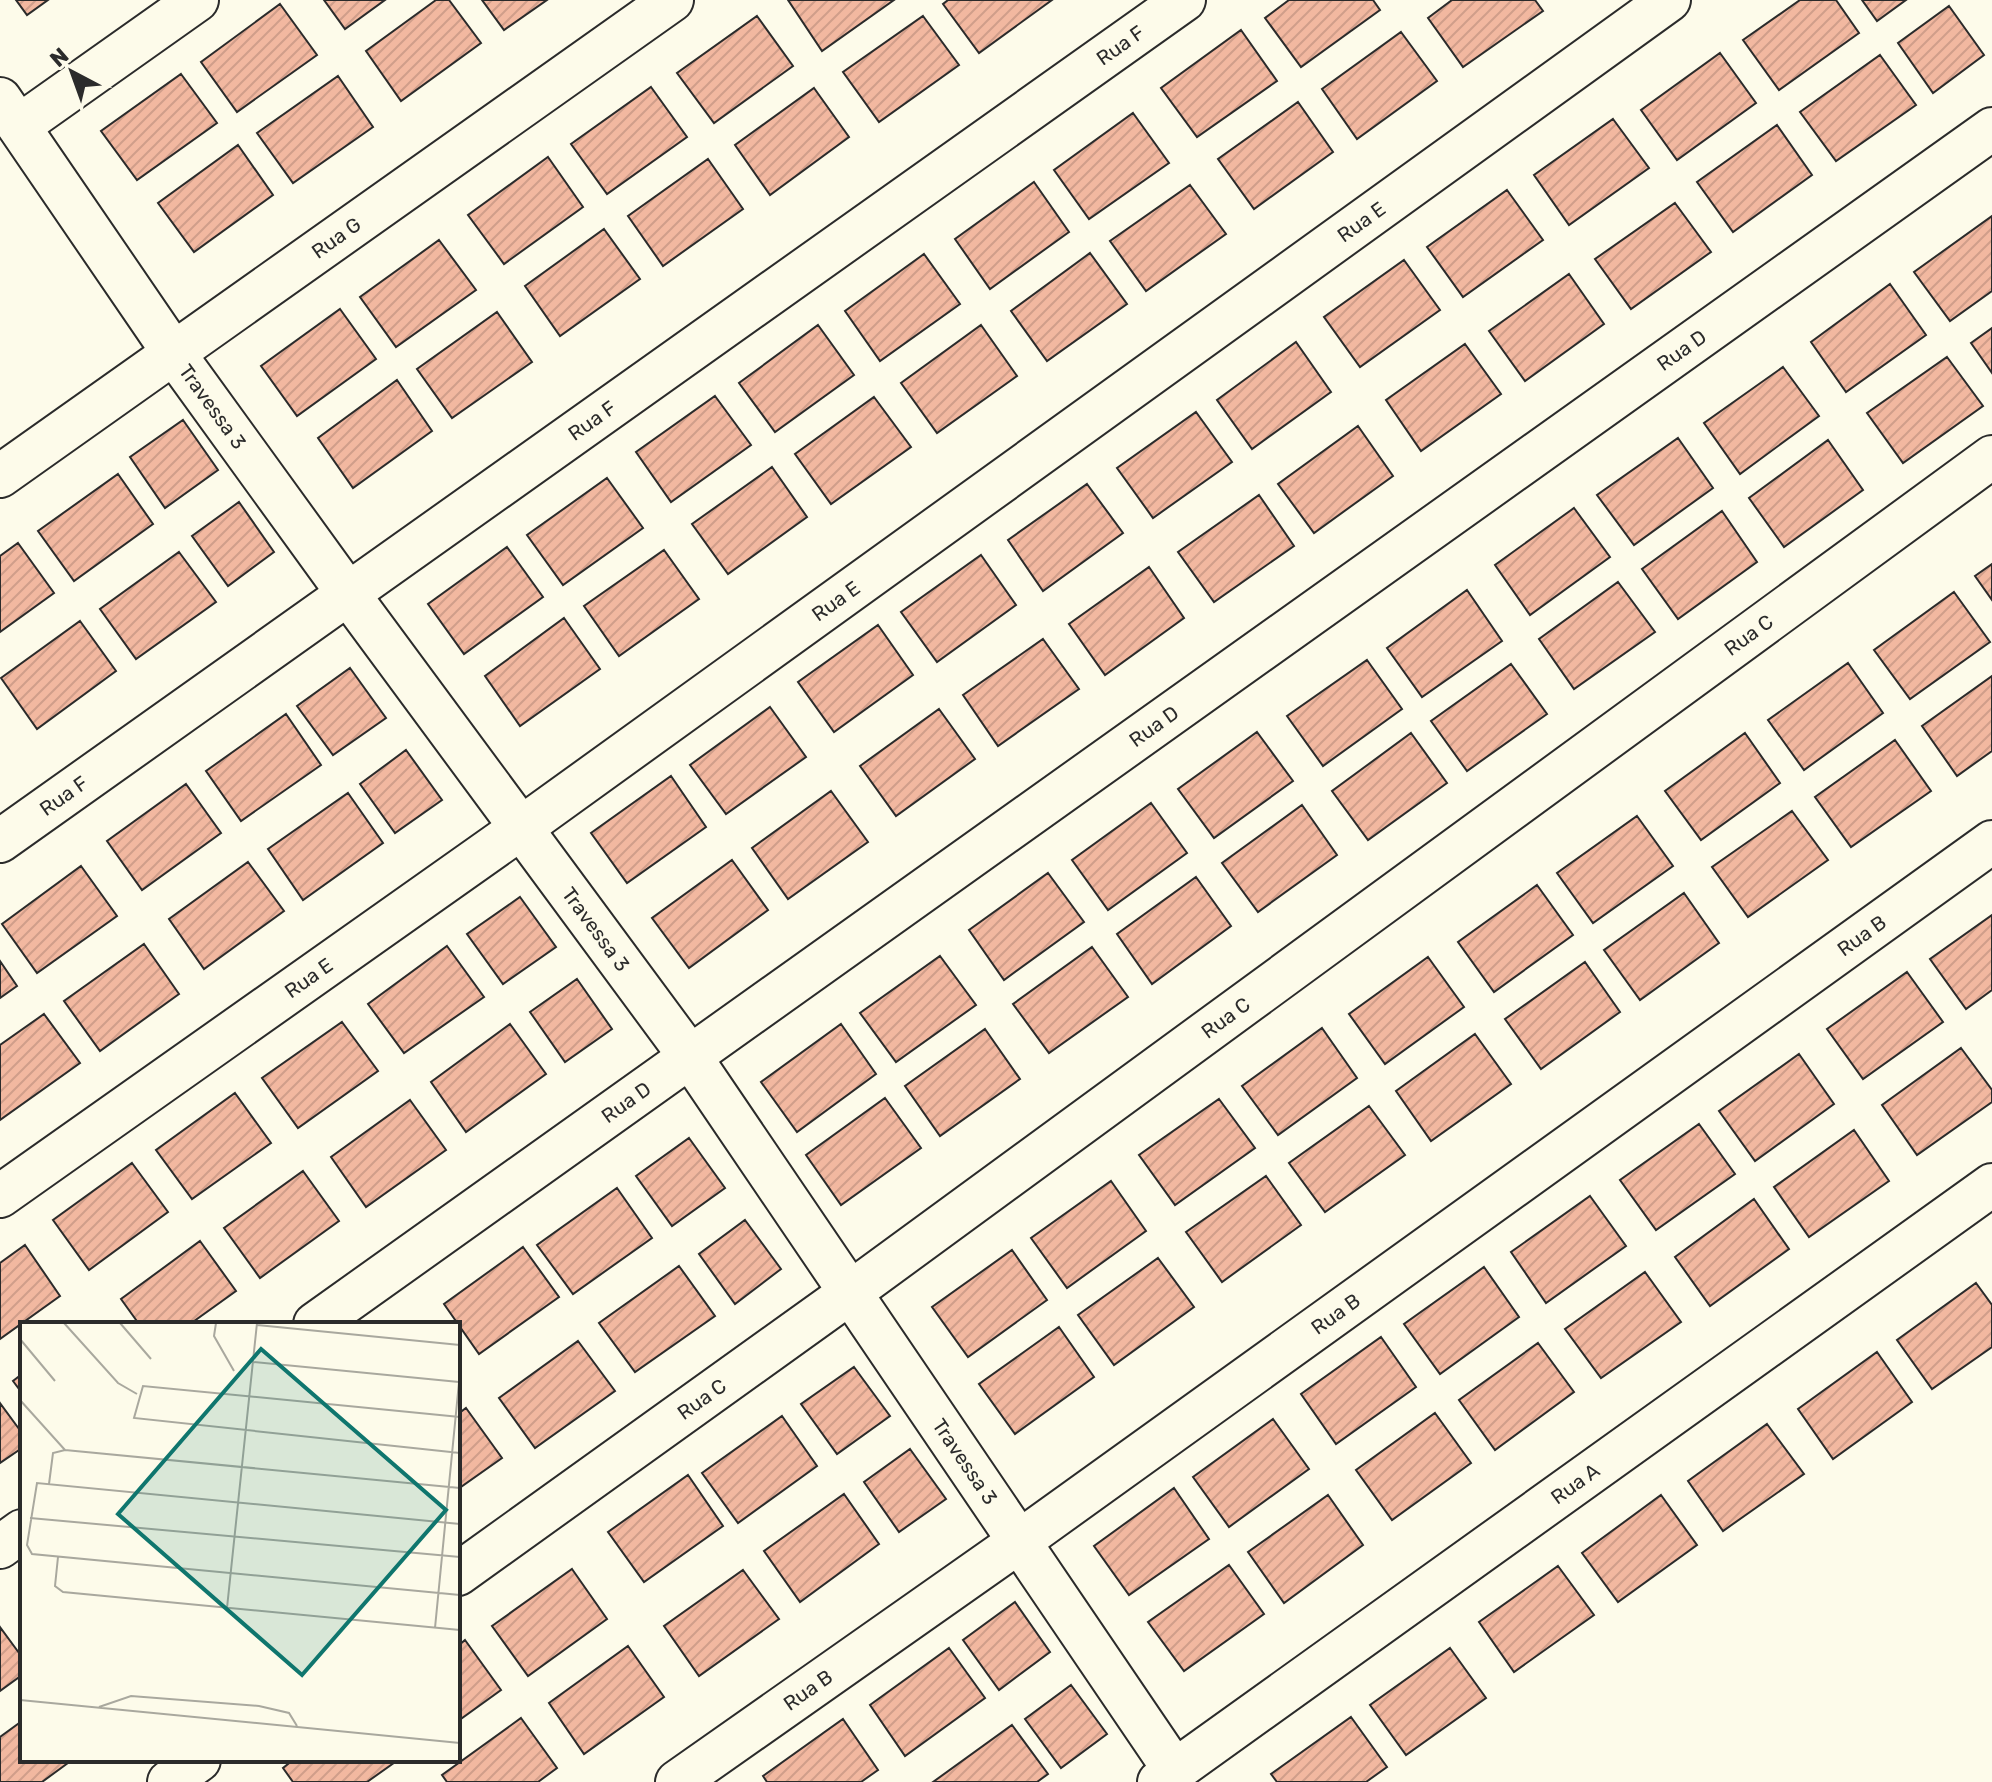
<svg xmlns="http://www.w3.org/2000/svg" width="1992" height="1782" viewBox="0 0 1992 1782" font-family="Rubik,sans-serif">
<defs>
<pattern id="building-hatch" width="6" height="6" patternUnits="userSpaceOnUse" patternTransform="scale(2)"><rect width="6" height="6" fill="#f2b8a0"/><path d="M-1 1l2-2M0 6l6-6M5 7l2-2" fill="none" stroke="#d09e8a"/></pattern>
</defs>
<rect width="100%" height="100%" fill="#fdfbea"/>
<path fill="url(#building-hatch)" stroke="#2b2b2b" stroke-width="2" d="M 16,0 L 48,0 L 27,15 Z
M 324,0 L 385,0 L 345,29 Z
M 436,0 L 449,0 L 481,43 L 401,101 L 366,51 Z
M 482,0 L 547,0 L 504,30 Z
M 788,0 L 894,0 L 822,51 Z
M 948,0 L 1052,0 L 979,53 L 943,4 Z
M 1289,0 L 1373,0 L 1380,10 L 1301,67 L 1265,18 Z
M 1452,0 L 1535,0 L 1543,11 L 1463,67 L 1428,18 Z
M 1800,0 L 1836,0 L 1859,33 L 1779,90 L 1743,40 Z
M 1862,0 L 1906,0 L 1877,21 Z
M 280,4 L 317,55 L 237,112 L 201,62 Z
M 1949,6 L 1984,55 L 1933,93 L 1898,43 Z
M 757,16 L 793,66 L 714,123 L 677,73 Z
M 923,16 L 959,65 L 879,122 L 843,72 Z
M 1241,30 L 1277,81 L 1197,137 L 1161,88 Z
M 1401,32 L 1437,81 L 1357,139 L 1322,89 Z
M 1720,53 L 1756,103 L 1677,160 L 1641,110 Z
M 1880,55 L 1916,105 L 1836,161 L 1800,112 Z
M 181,74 L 217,123 L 137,180 L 101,131 Z
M 338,76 L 373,127 L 293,183 L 257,133 Z
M 651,87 L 687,137 L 607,194 L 571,144 Z
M 814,88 L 849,137 L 770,195 L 735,145 Z
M 1298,102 L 1333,152 L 1254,209 L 1218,159 Z
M 1133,113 L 1169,163 L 1089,219 L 1054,170 Z
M 1613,119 L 1649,168 L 1569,225 L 1534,175 Z
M 1777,125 L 1812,175 L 1733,232 L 1697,182 Z
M 238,145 L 273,195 L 194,252 L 158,203 Z
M 548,157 L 583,207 L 504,264 L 468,215 Z
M 708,159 L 743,209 L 663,266 L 628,216 Z
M 1034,182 L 1069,232 L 990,289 L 955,239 Z
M 1190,185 L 1226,234 L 1146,291 L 1110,241 Z
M 1507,190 L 1543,240 L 1463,297 L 1427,247 Z
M 1675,203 L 1711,252 L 1631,309 L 1595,259 Z
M 1992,216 L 1992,291 L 1950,321 L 1914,272 Z
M 604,229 L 640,279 L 560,336 L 525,286 Z
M 439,240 L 476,290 L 396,347 L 360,297 Z
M 1090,253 L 1127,304 L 1047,361 L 1011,311 Z
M 924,254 L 960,304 L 880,361 L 845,311 Z
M 1404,260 L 1440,310 L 1360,367 L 1324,317 Z
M 1569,274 L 1604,324 L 1525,381 L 1489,331 Z
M 1890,284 L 1926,335 L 1846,392 L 1811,342 Z
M 340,309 L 376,359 L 297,416 L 261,366 Z
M 497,312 L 532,362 L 452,418 L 417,369 Z
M 818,325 L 854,375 L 775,432 L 739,383 Z
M 981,325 L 1017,376 L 937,433 L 901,383 Z
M 1992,328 L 1992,373 L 1971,343 Z
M 1296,342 L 1331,392 L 1252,449 L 1217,400 Z
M 1465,344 L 1501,394 L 1421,451 L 1386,400 Z
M 1947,357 L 1983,406 L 1903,463 L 1867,413 Z
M 1783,367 L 1819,416 L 1740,474 L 1704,423 Z
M 397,380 L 432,431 L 353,488 L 318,438 Z
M 715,396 L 751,445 L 671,502 L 636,452 Z
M 874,397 L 911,447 L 831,504 L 795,454 Z
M 1196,412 L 1232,462 L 1153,518 L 1117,468 Z
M 183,420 L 218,470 L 165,508 L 130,457 Z
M 1358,426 L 1393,476 L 1314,533 L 1278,484 Z
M 1678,438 L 1713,488 L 1634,545 L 1597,495 Z
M 1828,440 L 1863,490 L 1784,547 L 1749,498 Z
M 772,467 L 807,517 L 728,574 L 692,524 Z
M 118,474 L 153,524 L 74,581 L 38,531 Z
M 607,478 L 643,528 L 563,585 L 527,535 Z
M 1087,484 L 1123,533 L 1043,591 L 1008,540 Z
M 1259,495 L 1294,546 L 1214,602 L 1178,552 Z
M 239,502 L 274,552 L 228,586 L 192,536 Z
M 1574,508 L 1610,557 L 1530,615 L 1495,565 Z
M 1722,511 L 1757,562 L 1678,619 L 1642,569 Z
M 18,543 L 54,593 L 0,632 L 0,556 Z
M 507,547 L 543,597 L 464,654 L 428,604 Z
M 664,550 L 699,599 L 619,656 L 584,606 Z
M 179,552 L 216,602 L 136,659 L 100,609 Z
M 981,555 L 1016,605 L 937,662 L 901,612 Z
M 1992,564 L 1992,600 L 1975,576 Z
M 1149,567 L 1184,618 L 1105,675 L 1069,624 Z
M 1618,582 L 1655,632 L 1574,689 L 1539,639 Z
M 1467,590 L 1502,641 L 1422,697 L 1387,648 Z
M 1954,592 L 1990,642 L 1910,699 L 1874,650 Z
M 564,618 L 600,669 L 520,726 L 485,676 Z
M 80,621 L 116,671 L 37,729 L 1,678 Z
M 878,625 L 913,675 L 834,732 L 798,682 Z
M 1043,639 L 1079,689 L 998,746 L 963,695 Z
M 1367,660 L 1402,709 L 1323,766 L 1287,716 Z
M 1848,663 L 1883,713 L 1804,770 L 1768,720 Z
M 1511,664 L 1547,714 L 1467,771 L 1431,721 Z
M 350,668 L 386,718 L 333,755 L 297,706 Z
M 1992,676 L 1992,751 L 1957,776 L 1922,726 Z
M 770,707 L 806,757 L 726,814 L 690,765 Z
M 939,709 L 975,759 L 896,816 L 860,766 Z
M 286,714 L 321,765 L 241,821 L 206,771 Z
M 1257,732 L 1293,781 L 1214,838 L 1178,789 Z
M 1411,733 L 1447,783 L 1368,840 L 1332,791 Z
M 1745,733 L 1780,783 L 1701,840 L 1665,791 Z
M 1895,740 L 1931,791 L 1851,847 L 1815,797 Z
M 406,750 L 442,800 L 395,833 L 360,784 Z
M 671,776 L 706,827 L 627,883 L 591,833 Z
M 186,784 L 221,833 L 142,890 L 107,841 Z
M 831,791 L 868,842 L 788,899 L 752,848 Z
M 348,793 L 383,843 L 303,900 L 268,849 Z
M 1151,803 L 1187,853 L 1108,910 L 1072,860 Z
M 1302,805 L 1337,855 L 1258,912 L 1222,863 Z
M 1792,811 L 1828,860 L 1748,917 L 1712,867 Z
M 1637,816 L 1673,866 L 1593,923 L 1557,873 Z
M 732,860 L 768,910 L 689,968 L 652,918 Z
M 248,862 L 284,911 L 204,969 L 169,919 Z
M 81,866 L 117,916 L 37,973 L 2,924 Z
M 1048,873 L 1084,922 L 1004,980 L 969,930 Z
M 1196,877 L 1231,926 L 1152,984 L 1117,934 Z
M 1537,885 L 1573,935 L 1494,992 L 1458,942 Z
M 1684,893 L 1719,943 L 1640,1000 L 1604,950 Z
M 520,897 L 556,947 L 503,984 L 467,934 Z
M 1992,915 L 1992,990 L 1966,1009 L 1930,959 Z
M 144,944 L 179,994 L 100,1051 L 64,1001 Z
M 447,946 L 484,997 L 404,1053 L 368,1004 Z
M 1092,947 L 1128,997 L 1049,1053 L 1013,1004 Z
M 940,956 L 976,1005 L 896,1062 L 860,1013 Z
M 1428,957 L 1464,1007 L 1385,1064 L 1349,1014 Z
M 0,961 L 17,986 L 0,998 Z
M 1585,962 L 1620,1012 L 1541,1069 L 1505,1019 Z
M 1907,972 L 1943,1022 L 1863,1079 L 1827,1029 Z
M 577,979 L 612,1029 L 565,1062 L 530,1012 Z
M 44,1014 L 80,1063 L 0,1120 L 0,1045 Z
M 342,1022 L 378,1071 L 298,1128 L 262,1078 Z
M 510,1024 L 546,1074 L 466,1132 L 431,1082 Z
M 841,1024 L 876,1074 L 797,1132 L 761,1082 Z
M 1322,1028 L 1357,1078 L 1278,1135 L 1242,1086 Z
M 985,1029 L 1020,1079 L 940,1136 L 905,1086 Z
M 1475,1034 L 1511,1084 L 1431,1141 L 1396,1091 Z
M 1961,1048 L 1992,1090 L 1992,1102 L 1917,1155 L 1882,1105 Z
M 1799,1054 L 1834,1104 L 1755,1161 L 1719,1111 Z
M 235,1093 L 271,1143 L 192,1199 L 156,1150 Z
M 885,1098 L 921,1148 L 841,1205 L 806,1155 Z
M 1219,1099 L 1255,1148 L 1175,1205 L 1139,1155 Z
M 410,1100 L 446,1150 L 366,1207 L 331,1157 Z
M 1369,1106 L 1405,1155 L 1325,1212 L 1289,1163 Z
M 1699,1124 L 1735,1174 L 1656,1230 L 1620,1180 Z
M 1854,1130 L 1889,1181 L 1809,1237 L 1774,1187 Z
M 689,1138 L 725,1188 L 672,1226 L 636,1176 Z
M 132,1163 L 168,1212 L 89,1270 L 53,1220 Z
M 303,1171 L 339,1221 L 260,1278 L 224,1228 Z
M 1266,1176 L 1301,1225 L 1222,1282 L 1186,1232 Z
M 1111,1181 L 1146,1231 L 1067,1288 L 1031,1238 Z
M 617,1188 L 652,1238 L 573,1294 L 537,1245 Z
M 1590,1196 L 1626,1246 L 1546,1303 L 1511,1252 Z
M 1754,1199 L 1789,1249 L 1710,1306 L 1675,1257 Z
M 745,1220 L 781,1269 L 735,1304 L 699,1254 Z
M 200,1241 L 236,1291 L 190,1324 L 139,1324 L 121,1299 Z
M 25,1245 L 60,1296 L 0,1339 L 0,1263 Z
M 523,1247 L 559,1297 L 479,1354 L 444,1304 Z
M 1012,1250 L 1047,1300 L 968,1357 L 932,1307 Z
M 1158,1258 L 1194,1307 L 1114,1365 L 1078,1315 Z
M 679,1266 L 715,1316 L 635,1372 L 599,1323 Z
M 1484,1267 L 1519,1317 L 1440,1374 L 1404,1324 Z
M 1645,1272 L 1681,1322 L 1601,1378 L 1565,1329 Z
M 1976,1283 L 1992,1305 L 1992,1347 L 1932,1389 L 1897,1340 Z
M 1059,1327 L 1094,1377 L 1015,1434 L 979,1384 Z
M 1381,1337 L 1416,1387 L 1336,1444 L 1301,1394 Z
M 578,1341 L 615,1391 L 535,1448 L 499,1398 Z
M 1538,1343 L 1574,1392 L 1495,1450 L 1459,1400 Z
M 1877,1352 L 1912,1402 L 1833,1459 L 1798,1409 Z
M 854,1367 L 890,1416 L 837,1454 L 801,1404 Z
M 22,1374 L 22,1393 L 13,1381 Z
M 0,1403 L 22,1433 L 22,1448 L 0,1463 Z
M 466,1408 L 502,1458 L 458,1489 L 458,1414 Z
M 1435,1413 L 1471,1463 L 1392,1520 L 1356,1470 Z
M 782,1416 L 817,1466 L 738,1523 L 702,1473 Z
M 1273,1419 L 1309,1469 L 1229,1527 L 1193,1477 Z
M 1767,1424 L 1804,1474 L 1723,1531 L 1688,1481 Z
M 910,1449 L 946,1499 L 899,1532 L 864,1482 Z
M 688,1475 L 723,1526 L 644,1582 L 608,1532 Z
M 1174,1488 L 1209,1539 L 1129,1595 L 1094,1546 Z
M 844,1494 L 879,1544 L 800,1602 L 764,1551 Z
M 1328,1495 L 1363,1545 L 1284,1603 L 1248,1552 Z
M 1661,1495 L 1697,1545 L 1618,1602 L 1582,1553 Z
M 1229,1565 L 1264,1614 L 1184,1671 L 1148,1622 Z
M 1558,1566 L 1594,1615 L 1514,1672 L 1479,1622 Z
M 572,1569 L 607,1619 L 528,1676 L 492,1626 Z
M 743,1570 L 779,1619 L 699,1676 L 664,1626 Z
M 1015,1602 L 1050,1652 L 999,1690 L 963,1640 Z
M 0,1627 L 22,1657 L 22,1675 L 0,1691 Z
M 465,1640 L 501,1690 L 458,1721 L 458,1646 Z
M 628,1646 L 664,1697 L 584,1754 L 549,1703 Z
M 949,1648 L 985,1698 L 905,1756 L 870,1705 Z
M 1450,1648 L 1486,1698 L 1406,1755 L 1370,1705 Z
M 1071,1685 L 1107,1734 L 1061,1768 L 1025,1719 Z
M 1351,1717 L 1387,1767 L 1366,1782 L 1277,1782 L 1271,1774 Z
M 521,1718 L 557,1768 L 538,1782 L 447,1782 L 442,1775 Z
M 843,1719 L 878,1770 L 861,1782 L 767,1782 L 763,1776 Z
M 22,1721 L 22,1760 L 72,1760 L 42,1782 L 0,1782 L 0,1737 Z
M 1012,1725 L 1048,1774 L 1037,1782 L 933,1782 Z
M 293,1760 L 398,1760 L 367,1782 L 293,1782 L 283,1768 Z"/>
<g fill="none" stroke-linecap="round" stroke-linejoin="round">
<g stroke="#2b2b2b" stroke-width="46">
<g id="street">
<path id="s1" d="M 0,99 L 173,352 L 349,595 L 691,1058 L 1175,1771"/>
<path d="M 19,126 L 197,0"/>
<path id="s2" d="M 0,476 L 672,0"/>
<path id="s3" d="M 0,841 L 1184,0"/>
<path id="s4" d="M 0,1196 L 521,828 L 1669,0"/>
<path id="s5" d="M 315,1324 L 1992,129"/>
<path d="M 0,1547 L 22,1531"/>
<path id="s6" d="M 458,1574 L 851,1292 L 1992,457"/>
<path d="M 169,1782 L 199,1760"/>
<path id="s7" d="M 677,1782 L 1020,1541 L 1992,842"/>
<path id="s8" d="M 1159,1782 L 1992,1185"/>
</g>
</g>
<use href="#street" stroke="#fdfbea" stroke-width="42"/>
</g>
<g text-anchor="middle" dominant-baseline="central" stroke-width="6" stroke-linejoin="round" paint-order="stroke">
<g font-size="20" fill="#2b2b2b" stroke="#fdfbea">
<text stroke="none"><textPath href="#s3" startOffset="1374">Rua F</textPath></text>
<text stroke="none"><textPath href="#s4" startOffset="1674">Rua E</textPath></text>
<text stroke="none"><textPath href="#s2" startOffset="412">Rua G</textPath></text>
<text stroke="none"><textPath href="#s5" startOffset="1678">Rua D</textPath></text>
<text stroke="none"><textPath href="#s1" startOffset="374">Travessa 3</textPath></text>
<text stroke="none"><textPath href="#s3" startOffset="726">Rua F</textPath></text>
<text stroke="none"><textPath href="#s4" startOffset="1026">Rua E</textPath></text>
<text stroke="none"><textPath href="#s6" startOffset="1596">Rua C</textPath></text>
<text stroke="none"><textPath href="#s5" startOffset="1030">Rua D</textPath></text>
<text stroke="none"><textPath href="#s3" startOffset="78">Rua F</textPath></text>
<text stroke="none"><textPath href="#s1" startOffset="1022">Travessa 3</textPath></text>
<text stroke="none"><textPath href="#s7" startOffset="1456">Rua B</textPath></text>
<text stroke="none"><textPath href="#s4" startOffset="378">Rua E</textPath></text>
<text stroke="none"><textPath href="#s6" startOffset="948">Rua C</textPath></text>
<text stroke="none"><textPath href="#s5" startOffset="382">Rua D</textPath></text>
<text stroke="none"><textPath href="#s7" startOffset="808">Rua B</textPath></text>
<text stroke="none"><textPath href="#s6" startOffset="300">Rua C</textPath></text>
<text stroke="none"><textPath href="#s1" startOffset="1670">Travessa 3</textPath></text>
<text stroke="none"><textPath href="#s8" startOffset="512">Rua A</textPath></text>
<text stroke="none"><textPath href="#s7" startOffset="160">Rua B</textPath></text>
</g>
</g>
<g transform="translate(20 1322)">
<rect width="440" height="440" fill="#fdfbea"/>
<path fill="none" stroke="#a9a89e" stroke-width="2" d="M 44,1 L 98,61 L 117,72M 100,1 L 131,37M 196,1 L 194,14 L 214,49M 237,3 L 440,23M 0,17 L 35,59M 233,40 L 439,60M 0,78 L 45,128M 440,95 L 123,64 L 114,96 L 440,131M 29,162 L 33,131 L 45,128 L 440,166M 10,196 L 440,235M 440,202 L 17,161 L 7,223 L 12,232 L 440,273M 38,235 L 35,264 L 43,270 L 440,308M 207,286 L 237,1M 415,306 L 440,50M 0,378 L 440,421M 79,385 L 111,374 L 239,384 L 269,391 L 277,404"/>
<path fill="#0f766e" fill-opacity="0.15" stroke="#0f766e" stroke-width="4" d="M 241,27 L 426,188 L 282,353 L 98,192 Z"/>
<rect width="440" height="440" fill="none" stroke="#2b2b2b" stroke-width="4"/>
</g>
<g transform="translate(72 72) rotate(319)" stroke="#fdfbea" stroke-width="6" paint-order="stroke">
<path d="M0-6L14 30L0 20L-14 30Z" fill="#2b2b2b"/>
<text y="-12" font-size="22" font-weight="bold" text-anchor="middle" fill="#2b2b2b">N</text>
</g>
</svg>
